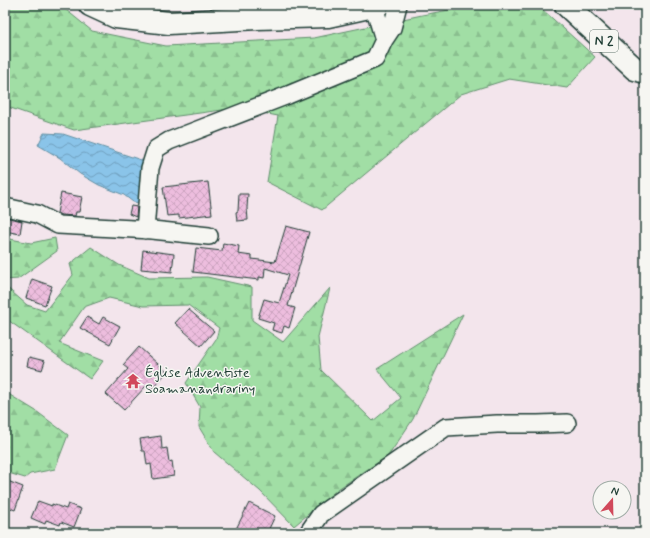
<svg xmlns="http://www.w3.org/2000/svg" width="650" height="538" viewBox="0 0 650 538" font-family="Mynerve,sans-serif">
<defs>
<pattern id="forest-firs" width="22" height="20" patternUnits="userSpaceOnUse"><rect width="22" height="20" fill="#a1dea5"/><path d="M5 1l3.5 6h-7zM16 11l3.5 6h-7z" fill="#8abf8f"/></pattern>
<pattern id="water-waves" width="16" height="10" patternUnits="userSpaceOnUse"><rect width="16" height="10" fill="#8ac4e9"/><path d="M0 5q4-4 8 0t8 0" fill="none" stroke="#70a0be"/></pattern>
<pattern id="building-cross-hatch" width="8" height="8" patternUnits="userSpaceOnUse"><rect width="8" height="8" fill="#edbdde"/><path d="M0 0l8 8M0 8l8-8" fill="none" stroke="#cba3bf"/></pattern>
</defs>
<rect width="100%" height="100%" fill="#f3e5ec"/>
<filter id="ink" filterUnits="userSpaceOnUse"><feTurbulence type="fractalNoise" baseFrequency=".025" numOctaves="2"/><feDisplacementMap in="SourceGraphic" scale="8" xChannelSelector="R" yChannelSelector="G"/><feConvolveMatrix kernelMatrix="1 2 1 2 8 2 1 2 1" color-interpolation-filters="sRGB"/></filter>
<g filter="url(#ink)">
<path fill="url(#forest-firs)" stroke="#608e6c" d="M 5,5 L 60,5 L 92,31 L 166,46 L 314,38 L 422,15 L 476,5 L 524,5 L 543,10 L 595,57 L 567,88 L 509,79 L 461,94 L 322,210 L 267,182 L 278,116 L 237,108 L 74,130 L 5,106 Z
M 5,238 L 31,243 L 55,238 L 57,251 L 18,279 L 5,280 Z
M 91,247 L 119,265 L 149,278 L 207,277 L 252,287 L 252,320 L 283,342 L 330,288 L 318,337 L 321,370 L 373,421 L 401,398 L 377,369 L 463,314 L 413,419 L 389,455 L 338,489 L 294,526 L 260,491 L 214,452 L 199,427 L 200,407 L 186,383 L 216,339 L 219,328 L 188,305 L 143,306 L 109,298 L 84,307 L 59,343 L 103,361 L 90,379 L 5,318 L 5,286 L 27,305 L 45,311 L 73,275 L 70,264 Z
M 5,392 L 36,411 L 68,435 L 55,469 L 30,474 L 25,478 L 5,472 Z"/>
<path fill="url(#water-waves)" stroke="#5f8ea1" d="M 44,133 L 63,134 L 144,161 L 142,203 L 133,202 L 124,195 L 99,185 L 80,174 L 60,158 L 38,145 Z"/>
<path fill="url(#building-cross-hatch)" stroke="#1f3d34" d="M 208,182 L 212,214 L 179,218 L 179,215 L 167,216 L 163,187 Z
M 61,193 L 82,197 L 79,212 L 76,212 L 75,216 L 61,215 L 57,213 Z
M 239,194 L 248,194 L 247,208 L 248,220 L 237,221 L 236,212 L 238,211 Z
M 131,206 L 137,207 L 136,217 L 129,214 Z
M 5,217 L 22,221 L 20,234 L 5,231 Z
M 286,226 L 309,232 L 288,306 L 295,308 L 289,328 L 284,326 L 282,333 L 272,330 L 274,323 L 258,318 L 264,299 L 279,303 L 288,275 L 265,268 L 264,278 L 259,277 L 259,280 L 193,272 L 196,248 L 222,251 L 223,243 L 239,246 L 238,254 L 252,256 L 252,259 L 275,262 Z
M 143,250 L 174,254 L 172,272 L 141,269 Z
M 32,279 L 52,286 L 45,305 L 26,298 Z
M 188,309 L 214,331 L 201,346 L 175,323 Z
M 87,317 L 99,324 L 103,317 L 120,326 L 110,344 L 80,328 Z
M 139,347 L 167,372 L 151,390 L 146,386 L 124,410 L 106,394 L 128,369 L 123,365 Z
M 29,357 L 45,361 L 42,370 L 27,366 Z
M 161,436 L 162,449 L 167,448 L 169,462 L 172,461 L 174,476 L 153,479 L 151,464 L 147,465 L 145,451 L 142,451 L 140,439 Z
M 5,480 L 23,487 L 15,510 L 5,506 Z
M 38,501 L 52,506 L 52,504 L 66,509 L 68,504 L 81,509 L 74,527 L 61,522 L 60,525 L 46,520 L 45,524 L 31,518 Z
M 249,503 L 275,516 L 267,533 L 234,533 Z"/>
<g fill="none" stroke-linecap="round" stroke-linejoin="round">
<g stroke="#1f3d34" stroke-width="20">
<path id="minor" d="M 374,6 L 384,40 L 392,28 L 398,5
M 5,207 L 37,214 L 58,225 L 152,230 L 209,236
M 145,230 L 150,168 L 156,149 L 169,141 L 288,95 L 375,59 L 384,40
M 308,533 L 321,514 L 446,427 L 497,424 L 538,424 L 567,423"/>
</g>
<g stroke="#1f3d34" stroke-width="25">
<path id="major" d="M 90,5 L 116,17 L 169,23 L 257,18 L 328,16 L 378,5
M 566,5 L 635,69 L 645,72"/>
</g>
<use href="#minor" stroke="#f6f6f2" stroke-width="17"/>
<use href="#major" stroke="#f6f6f2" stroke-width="22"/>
</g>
</g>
<defs>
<g id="temple-bare" transform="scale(1.2)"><path d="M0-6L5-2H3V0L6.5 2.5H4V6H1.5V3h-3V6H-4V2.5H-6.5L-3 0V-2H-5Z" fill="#d1495b" stroke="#f6f6f2" stroke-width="2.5" paint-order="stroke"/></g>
</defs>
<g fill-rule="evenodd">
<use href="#temple-bare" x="133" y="381"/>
</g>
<g text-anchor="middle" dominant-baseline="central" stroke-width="3" stroke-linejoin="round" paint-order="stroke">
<rect fill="#f6f6f2" stroke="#60746d" stroke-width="1" x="590" y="30" width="28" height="22" rx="3"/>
<g font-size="13" font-weight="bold" fill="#1f3d34">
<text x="604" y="41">N 2</text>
</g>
<g font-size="14" fill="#1f3d34" stroke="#f6f6f2" text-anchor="start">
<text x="145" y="373">Église Adventiste<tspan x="145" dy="16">Soamanandrariny</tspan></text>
</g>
</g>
<rect width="650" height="538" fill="none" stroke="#f6f6f2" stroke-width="20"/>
<rect x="10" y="10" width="630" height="518" fill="none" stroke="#1f3d34" stroke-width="1.5" filter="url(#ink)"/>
<g transform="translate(612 500) rotate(20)"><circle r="19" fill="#f6f6f2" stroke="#a0aca6"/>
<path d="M0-3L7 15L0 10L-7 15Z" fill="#d1495b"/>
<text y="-6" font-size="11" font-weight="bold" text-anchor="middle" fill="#1f3d34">N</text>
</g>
</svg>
